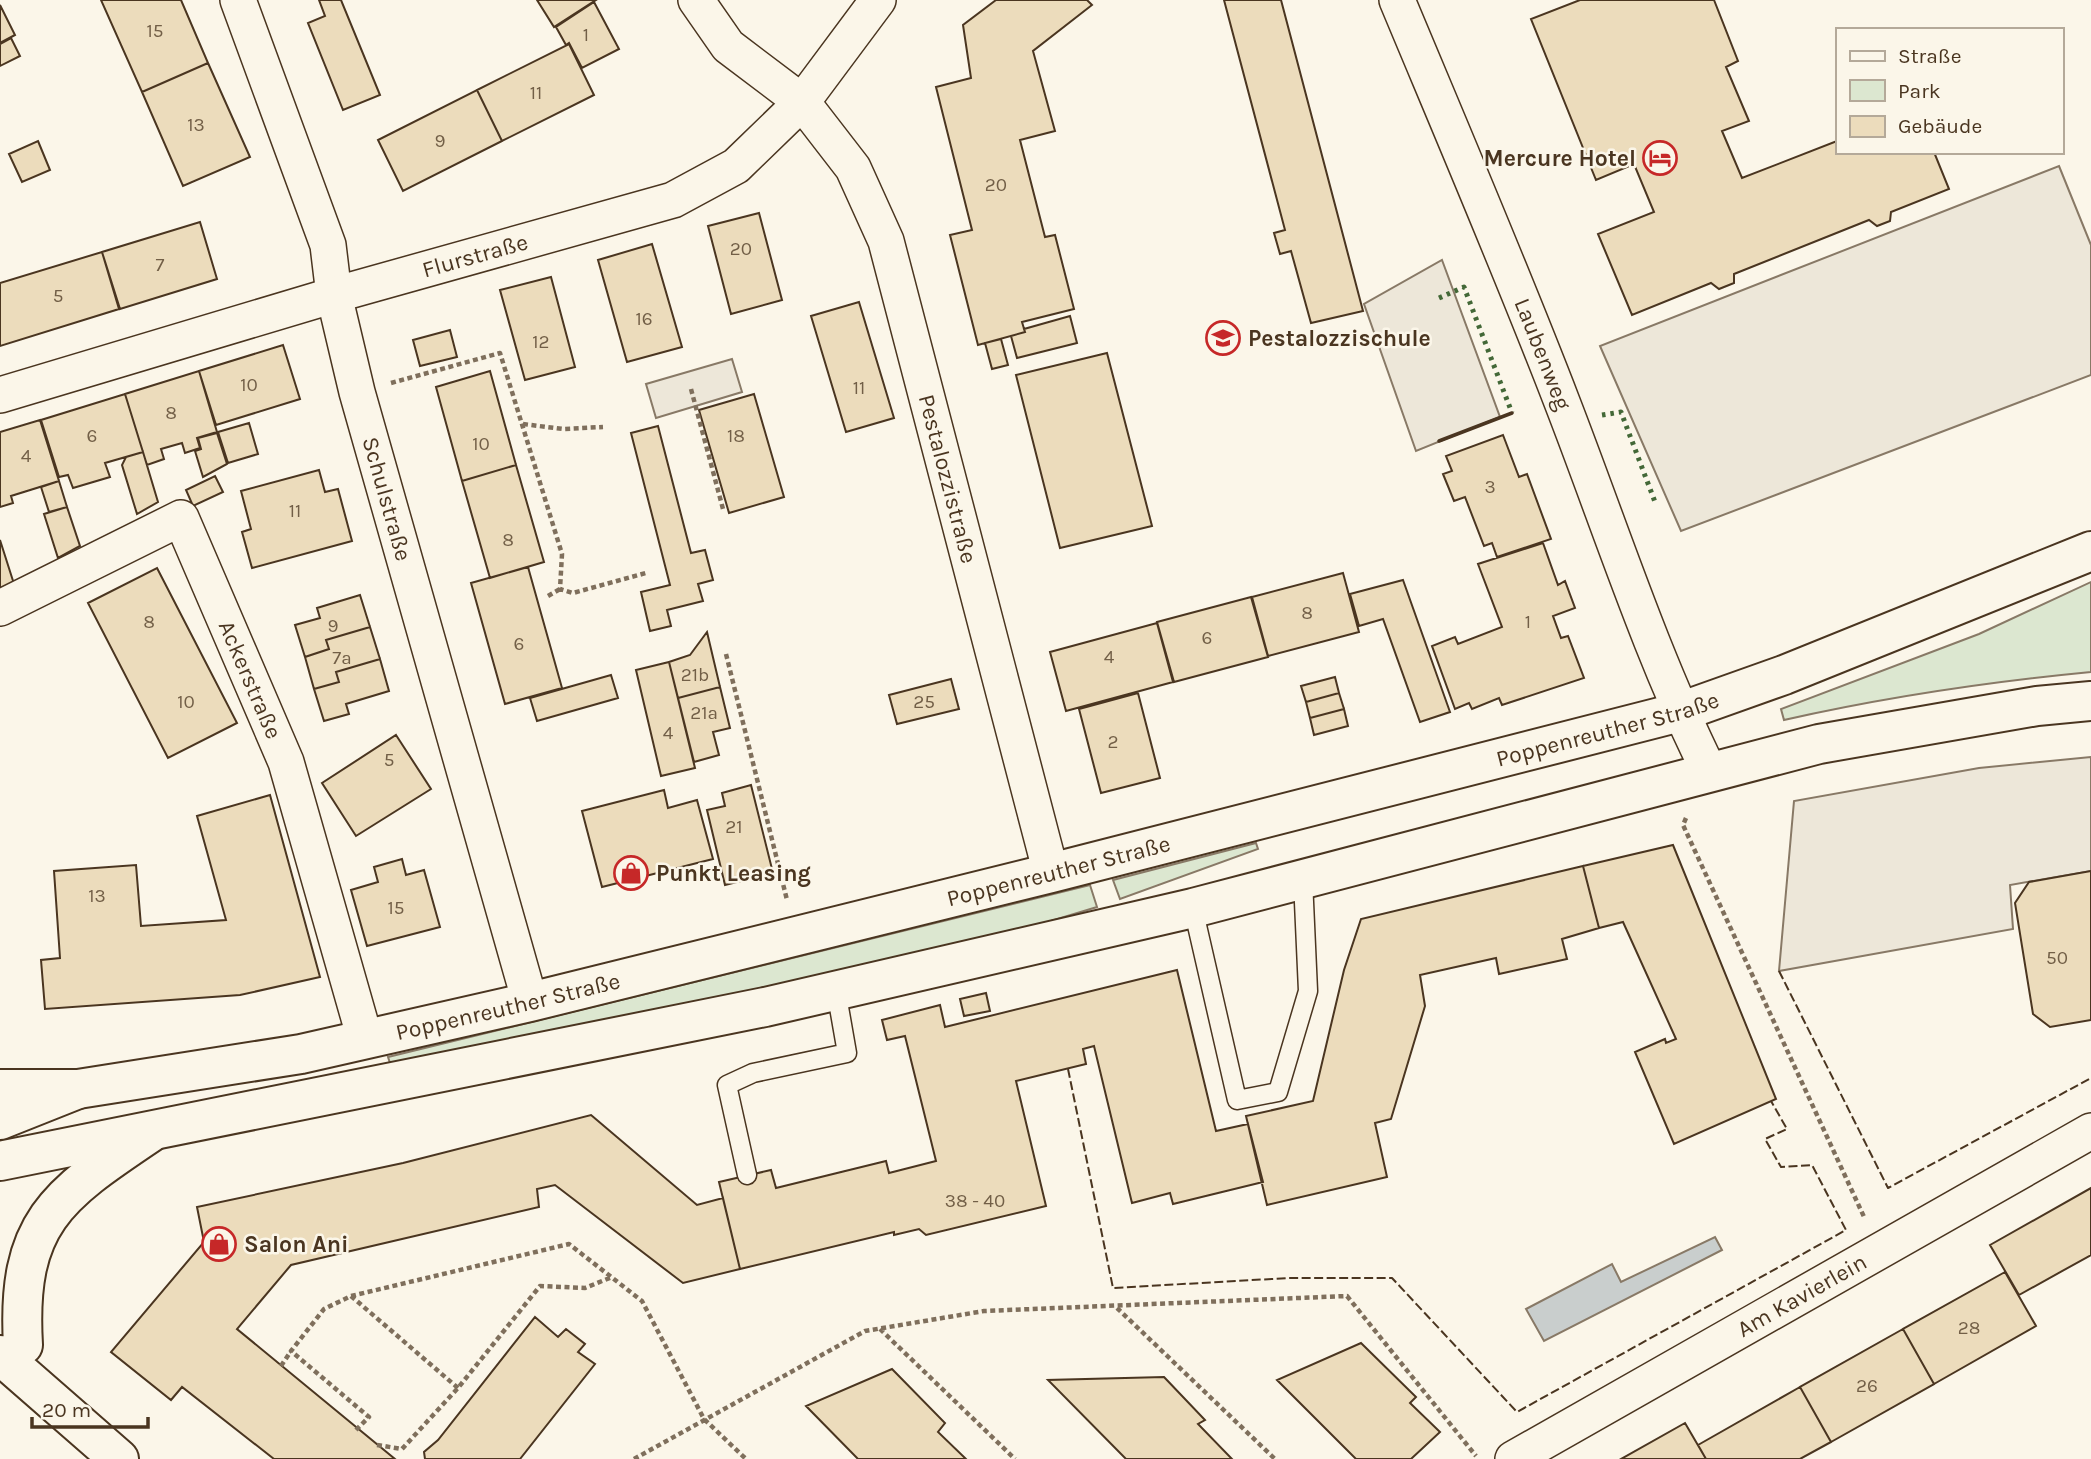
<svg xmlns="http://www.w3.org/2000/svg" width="2091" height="1459" viewBox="0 0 2091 1459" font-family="Karla,sans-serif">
<rect width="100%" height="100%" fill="#fbf6e9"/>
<path fill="#dce7d0" stroke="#887966" stroke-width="2" d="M 2091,582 L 2091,672 C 1987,682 1886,697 1784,720 L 1781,709 L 1979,634 Z
M 1256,843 L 1258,849 L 1120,899 L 1113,880 Z
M 1090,885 L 1097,907 L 1018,931 L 646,1016 L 391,1066 L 388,1057 Z"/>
<path fill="#ede7d9" stroke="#887966" stroke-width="2" d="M 2059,166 L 2091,245 L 2091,375 L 1681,531 L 1600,346 Z
M 1442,260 L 1500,417 L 1416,451 L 1364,304 Z
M 732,359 L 742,392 L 656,418 L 646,384 Z
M 2091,757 L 2091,871 L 2010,885 L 2013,929 L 1779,971 L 1794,801 L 1979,768 Z"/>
<path fill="#c9cecd" stroke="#887966" stroke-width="2" d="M 1715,1237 L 1722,1250 L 1544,1341 L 1526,1309 L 1612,1264 L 1621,1282 Z"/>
<path fill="#ecdcbc" stroke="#4a3520" stroke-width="2" d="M 101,0 L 181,0 L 208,63 L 142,92 Z
M 319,0 L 341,0 L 380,95 L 343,110 L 308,23 L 325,16 Z
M 537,0 L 596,0 L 554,27 Z
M 996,0 L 1087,0 L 1092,5 L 1033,51 L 1055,131 L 1020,140 L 1045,237 L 1055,235 L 1074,309 L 1022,322 L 1025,332 L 978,345 L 950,235 L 972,230 L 936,87 L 971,78 L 963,25 Z
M 1224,0 L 1281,0 L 1363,311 L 1311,323 L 1291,251 L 1280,254 L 1274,233 L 1285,230 Z
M 1580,0 L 1714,0 L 1738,61 L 1726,67 L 1749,121 L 1722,131 L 1742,178 L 1837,141 L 1837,152 L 1934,152 L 1949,189 L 1891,212 L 1890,221 L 1877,226 L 1869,220 L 1734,274 L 1734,283 L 1719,289 L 1711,283 L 1632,315 L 1598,234 L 1654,212 L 1634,164 L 1596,180 L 1531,19 Z
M 594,2 L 619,49 L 582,68 L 569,43 L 566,45 L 556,27 Z
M 0,5 L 15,35 L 0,43 Z
M 11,38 L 20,56 L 0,66 L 0,44 Z
M 569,44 L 594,95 L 502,141 L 477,90 Z
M 208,63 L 250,157 L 183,186 L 142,92 Z
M 477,90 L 502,141 L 403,191 L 378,140 Z
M 38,141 L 50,170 L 22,182 L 9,154 Z
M 759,213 L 782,300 L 731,314 L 708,226 Z
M 200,222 L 217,279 L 120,309 L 102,252 Z
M 652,244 L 682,347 L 627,362 L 598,260 Z
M 102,252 L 119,309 L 0,346 L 0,283 Z
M 551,277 L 575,367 L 525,380 L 500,290 Z
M 859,302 L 894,418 L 846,432 L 811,316 Z
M 1070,316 L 1077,343 L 1017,358 L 1011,336 L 1025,332 L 1024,329 Z
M 450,330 L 457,357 L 420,366 L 413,340 Z
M 1001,339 L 1008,365 L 992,369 L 985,343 Z
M 283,345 L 300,399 L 216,425 L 199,371 Z
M 1107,353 L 1152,526 L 1060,548 L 1016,375 Z
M 199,371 L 217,432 L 197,438 L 200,448 L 185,453 L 182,443 L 161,449 L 164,459 L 147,465 L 125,394 Z
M 490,371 L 516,465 L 462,481 L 436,387 Z
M 125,394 L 143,452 L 105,463 L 110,477 L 73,488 L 68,475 L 59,477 L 41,420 Z
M 754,394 L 784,497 L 729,513 L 699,410 Z
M 40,420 L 59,481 L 11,496 L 13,503 L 0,507 L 0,432 Z
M 249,423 L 258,454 L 228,463 L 218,432 Z
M 658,426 L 691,553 L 705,550 L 713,580 L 698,584 L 703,601 L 667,610 L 671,626 L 650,631 L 641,592 L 670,585 L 631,433 Z
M 217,433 L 227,464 L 203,477 L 195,451 L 201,449 L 198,438 Z
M 1503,435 L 1519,477 L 1527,474 L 1551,539 L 1497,557 L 1492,543 L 1484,546 L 1465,497 L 1454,501 L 1443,474 L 1452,471 L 1446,456 Z
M 143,452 L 158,502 L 137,514 L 122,465 L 126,457 Z
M 516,465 L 544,562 L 490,578 L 462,481 Z
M 319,470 L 325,492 L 338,489 L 352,541 L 252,568 L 242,532 L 251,529 L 241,491 Z
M 215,476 L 223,492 L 193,506 L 186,490 Z
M 59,481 L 67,507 L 49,512 L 41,487 Z
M 67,507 L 80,546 L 58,558 L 44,514 Z
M 0,540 L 14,584 L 0,591 Z
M 1543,543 L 1558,585 L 1565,581 L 1575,608 L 1553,616 L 1561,638 L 1568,636 L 1584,678 L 1502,705 L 1499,698 L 1472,709 L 1469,703 L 1455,709 L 1432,646 L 1455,637 L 1458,644 L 1502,627 L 1478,564 Z
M 528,567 L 562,688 L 505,704 L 471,583 Z
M 157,568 L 237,723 L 168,758 L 88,603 Z
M 1343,573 L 1359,632 L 1268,656 L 1252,597 Z
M 1403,580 L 1450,712 L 1420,722 L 1383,619 L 1359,626 L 1350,594 Z
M 360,595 L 370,627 L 326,640 L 329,649 L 305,657 L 295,625 L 320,618 L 317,608 Z
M 1251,597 L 1268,657 L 1174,682 L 1157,622 Z
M 1157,623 L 1173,682 L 1066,711 L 1050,652 Z
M 370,627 L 380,659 L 336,672 L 339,682 L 314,689 L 305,657 L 329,649 L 326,640 Z
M 707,632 L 720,687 L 678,698 L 669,662 L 690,655 Z
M 380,659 L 389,691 L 346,704 L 349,714 L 324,721 L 314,689 L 339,682 L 336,672 Z
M 669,662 L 695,768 L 661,776 L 636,670 Z
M 611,675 L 618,698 L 537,721 L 530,698 Z
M 1335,677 L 1339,693 L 1306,702 L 1301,686 Z
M 951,679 L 959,709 L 897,724 L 889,695 Z
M 720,687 L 730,728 L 713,732 L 719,755 L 694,762 L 678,698 Z
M 1138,693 L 1160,778 L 1101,793 L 1079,709 Z
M 1339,693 L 1344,709 L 1310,718 L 1306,702 Z
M 1344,709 L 1348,726 L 1314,735 L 1310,718 Z
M 396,735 L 431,789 L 356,836 L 322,783 Z
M 751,785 L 773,873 L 725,885 L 707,810 L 725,806 L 722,793 Z
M 664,790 L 668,808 L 697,800 L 713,859 L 602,887 L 582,811 Z
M 270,795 L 320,977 L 240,995 L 45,1009 L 41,960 L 60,958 L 54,871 L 136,865 L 141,926 L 226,920 L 197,816 Z
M 1673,845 L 1776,1099 L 1674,1144 L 1635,1052 L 1665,1039 L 1666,1043 L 1676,1039 L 1623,922 L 1599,928 L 1583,866 Z
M 402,859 L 406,875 L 424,870 L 440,927 L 367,946 L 351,890 L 378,882 L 374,867 Z
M 1583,866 L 1599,928 L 1562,939 L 1567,959 L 1499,974 L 1496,958 L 1420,975 L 1425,1006 L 1391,1119 L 1375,1123 L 1387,1177 L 1267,1205 L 1246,1116 L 1313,1101 L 1344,970 L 1361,919 Z
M 2091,871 L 2091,1020 L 2050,1027 L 2033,1014 L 2015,903 L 2029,882 Z
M 1177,970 L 1216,1131 L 1248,1124 L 1263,1182 L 1173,1204 L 1170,1193 L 1132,1203 L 1094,1046 L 1083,1049 L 1086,1064 L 1016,1081 L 1046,1206 L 926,1235 L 919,1229 L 894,1235 L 894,1232 L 740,1269 L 719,1182 L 771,1170 L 776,1188 L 886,1161 L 889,1173 L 936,1161 L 905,1036 L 887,1040 L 882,1020 L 940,1005 L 945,1027 Z
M 986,993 L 990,1011 L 964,1016 L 960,999 Z
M 591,1115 L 697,1205 L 723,1198 L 740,1269 L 683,1283 L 555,1185 L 537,1189 L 539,1207 L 291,1265 L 237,1329 L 395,1459 L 274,1459 L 182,1387 L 171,1400 L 111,1352 L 204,1242 L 197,1207 L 403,1163 Z
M 2091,1188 L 2091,1255 L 2019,1295 L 1990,1245 Z
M 2005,1272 L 2036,1326 L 1934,1384 L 1903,1329 Z
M 535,1317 L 558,1337 L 566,1329 L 585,1344 L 578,1352 L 595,1364 L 520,1459 L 425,1459 L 424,1452 L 438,1440 Z
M 1903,1329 L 1934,1384 L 1831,1442 L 1800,1387 Z
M 1361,1343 L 1416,1397 L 1410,1403 L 1440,1432 L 1411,1459 L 1356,1459 L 1277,1380 Z
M 892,1369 L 945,1423 L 938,1432 L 966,1459 L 858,1459 L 806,1406 Z
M 1164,1377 L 1205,1420 L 1198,1424 L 1232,1459 L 1126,1459 L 1048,1380 Z
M 1800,1387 L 1831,1442 L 1800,1459 L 1706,1459 L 1698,1445 Z
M 1685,1423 L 1706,1459 L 1621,1459 Z"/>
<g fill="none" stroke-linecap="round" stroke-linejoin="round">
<g stroke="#4a3520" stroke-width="21">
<path id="service" d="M 1193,908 L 1237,1100 L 1278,1092 L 1308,991 L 1303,880
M 747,1175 L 727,1085 L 753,1073 L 847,1053 L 836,990"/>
</g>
<g stroke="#4a3520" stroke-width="38">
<g id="minor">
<path id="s1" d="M 238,0 L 328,245 L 334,295 L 357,392 L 530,1002"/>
<path id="s2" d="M 696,0 L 728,46 L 802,102 L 853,168 L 886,241 L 1051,873"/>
<path id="s3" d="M 1397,0 C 1453,134 1510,267 1562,402 C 1610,526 1650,652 1709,771"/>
<path id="s4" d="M 0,395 L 334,295 L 673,200 L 736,166 L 802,102 L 878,0"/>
<path id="s5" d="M 0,608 L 181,518 L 286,762 L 365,1039"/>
<path id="s6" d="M 1513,1459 L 2091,1131"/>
</g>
</g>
<g stroke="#4a3520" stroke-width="42">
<path id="tertiary" d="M 0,1120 L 78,1089
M 23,1345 C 16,1223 56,1196 150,1133
M 0,1355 L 119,1459"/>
</g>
<g stroke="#4a3520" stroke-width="42">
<g id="primary">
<path id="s7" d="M 0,1089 L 78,1089 L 301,1054 L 530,1002 L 1051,873 L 1680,712 L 1784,675 L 2091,551"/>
<path d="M 0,1161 L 765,1007 L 1193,908 L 1819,744 L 2037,706 L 2091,701"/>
</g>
</g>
<path stroke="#7f6f5c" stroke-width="4.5" stroke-dasharray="5 3.5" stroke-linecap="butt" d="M 391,383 L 500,353 L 562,554 L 560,589 L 573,593 L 646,573
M 691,389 L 723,509
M 523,424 L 563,429 L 603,427
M 548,596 L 560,589
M 726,654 L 787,900
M 1686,818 L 1683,825 L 1865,1219
M 351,1296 L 458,1388
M 1117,1308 L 1275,1459
M 880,1329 L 1015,1459
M 281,1366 L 291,1351
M 356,1430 L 369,1417 L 291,1351 L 324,1309 L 351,1296 L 569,1244 L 642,1301 L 704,1419 L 746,1459
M 377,1445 L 402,1449 L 458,1388 L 540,1286 L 585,1288 L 612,1277
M 634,1459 L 865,1331 L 984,1311 L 1347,1296 L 1476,1456"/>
<use href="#service" stroke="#fbf6e9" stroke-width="18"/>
<use href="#minor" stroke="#fbf6e9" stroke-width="35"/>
<use href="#tertiary" stroke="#fbf6e9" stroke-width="38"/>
<use href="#primary" stroke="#fbf6e9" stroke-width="38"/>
<path stroke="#436837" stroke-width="5" stroke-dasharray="3.5 5" stroke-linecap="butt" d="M 1439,298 L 1464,287 L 1512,413
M 1602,415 L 1621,412 L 1655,502"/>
<path stroke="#4a3520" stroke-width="2" stroke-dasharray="9 3.5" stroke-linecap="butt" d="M 1779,971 L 1888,1188 L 2091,1078
M 1068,1069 L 1113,1288 L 1289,1278 L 1392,1278 L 1517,1412 L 1846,1230 L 1812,1165 L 1781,1167 L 1765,1139 L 1787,1129 L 1771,1101"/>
<path stroke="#4a3520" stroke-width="3.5" d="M 1439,441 L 1512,413"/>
</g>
<defs>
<g id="hotel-ring" transform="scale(1.75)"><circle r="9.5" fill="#fbf6e9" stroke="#c62828" stroke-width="1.5"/><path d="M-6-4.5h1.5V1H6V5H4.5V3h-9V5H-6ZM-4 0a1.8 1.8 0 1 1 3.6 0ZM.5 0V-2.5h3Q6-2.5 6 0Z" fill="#c62828"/></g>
<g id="school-ring" transform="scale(1.75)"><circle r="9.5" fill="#fbf6e9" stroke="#c62828" stroke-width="1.5"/><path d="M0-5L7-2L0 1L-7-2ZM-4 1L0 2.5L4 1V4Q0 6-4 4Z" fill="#c62828"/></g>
<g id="shop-ring" transform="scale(1.75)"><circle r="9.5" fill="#fbf6e9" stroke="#c62828" stroke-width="1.5"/><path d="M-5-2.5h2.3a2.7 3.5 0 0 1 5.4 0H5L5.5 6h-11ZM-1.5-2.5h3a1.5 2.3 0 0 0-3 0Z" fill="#c62828"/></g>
</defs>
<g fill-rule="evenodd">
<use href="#hotel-ring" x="1660" y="158"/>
<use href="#school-ring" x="1223" y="338"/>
<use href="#shop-ring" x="631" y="873"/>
<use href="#shop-ring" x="219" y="1244"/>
</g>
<g text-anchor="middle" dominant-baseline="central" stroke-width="5" stroke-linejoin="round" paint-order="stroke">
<g font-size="19" fill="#725f47">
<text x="155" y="31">15</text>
<text x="586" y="35">1</text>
<text x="536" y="93">11</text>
<text x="196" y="125">13</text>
<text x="440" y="141">9</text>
<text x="996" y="185">20</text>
<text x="741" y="249">20</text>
<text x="160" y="265">7</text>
<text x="58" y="296">5</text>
<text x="644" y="319">16</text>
<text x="541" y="342">12</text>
<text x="249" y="385">10</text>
<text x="859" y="388">11</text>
<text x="171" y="413">8</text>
<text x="92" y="436">6</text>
<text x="736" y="436">18</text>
<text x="481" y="444">10</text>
<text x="26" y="456">4</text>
<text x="1490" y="487">3</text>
<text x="295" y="511">11</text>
<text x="508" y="540">8</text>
<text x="1307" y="613">8</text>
<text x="149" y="622">8</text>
<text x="1528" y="622">1</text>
<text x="333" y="626">9</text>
<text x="1207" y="638">6</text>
<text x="519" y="644">6</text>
<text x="1109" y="657">4</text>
<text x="342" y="658">7a</text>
<text x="695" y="675">21b</text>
<text x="186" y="702">10</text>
<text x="924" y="702">25</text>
<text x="704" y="713">21a</text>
<text x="668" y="733">4</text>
<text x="1113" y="742">2</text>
<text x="389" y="760">5</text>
<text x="734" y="827">21</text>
<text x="97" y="896">13</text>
<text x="396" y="908">15</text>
<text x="2057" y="958">50</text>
<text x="975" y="1201">38 - 40</text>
<text x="1969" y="1328">28</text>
<text x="1867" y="1386">26</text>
</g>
<g font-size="23" font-weight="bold" fill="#4a3520" stroke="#fbf6e9" text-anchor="start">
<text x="1636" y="158" text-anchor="end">Mercure Hotel</text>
<text x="1248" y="338">Pestalozzischule</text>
<text x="656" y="873">Punkt Leasing</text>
<text x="244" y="1244">Salon Ani</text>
</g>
<g font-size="23" fill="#4a3520" stroke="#fbf6e9">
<text stroke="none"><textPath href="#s4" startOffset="495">Flurstraße</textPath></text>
<text stroke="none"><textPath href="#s3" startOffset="383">Laubenweg</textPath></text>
<text stroke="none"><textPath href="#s2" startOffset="558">Pestalozzistraße</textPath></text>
<text stroke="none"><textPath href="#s1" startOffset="522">Schulstraße</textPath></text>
<text stroke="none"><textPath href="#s5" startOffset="378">Ackerstraße</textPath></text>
<text stroke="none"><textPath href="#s7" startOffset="1650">Poppenreuther Straße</textPath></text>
<text stroke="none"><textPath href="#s7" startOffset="1083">Poppenreuther Straße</textPath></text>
<text stroke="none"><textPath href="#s7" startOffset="516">Poppenreuther Straße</textPath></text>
<text stroke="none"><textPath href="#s6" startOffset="332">Am Kavierlein</textPath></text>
</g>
</g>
<rect x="1836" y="28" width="228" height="126" fill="#fbf6e9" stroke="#b4a999" stroke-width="2"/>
<rect x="1850" y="51" width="35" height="10" fill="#fbf6e9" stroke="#b4a999" stroke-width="2"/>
<text x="1898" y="63" font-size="21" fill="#4a3520">Straße</text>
<rect x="1850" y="80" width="35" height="21" fill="#dce7d0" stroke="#b4a999" stroke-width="2"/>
<text x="1898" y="98" font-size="21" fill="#4a3520">Park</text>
<rect x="1850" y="116" width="35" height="21" fill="#ecdcbc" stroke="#b4a999" stroke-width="2"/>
<text x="1898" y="133" font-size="21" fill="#4a3520">Gebäude</text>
<path d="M32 1417v10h116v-10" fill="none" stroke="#4a3520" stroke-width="3.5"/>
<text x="42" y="1417" font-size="21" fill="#4a3520" stroke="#fbf6e9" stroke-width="5" paint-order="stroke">20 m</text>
</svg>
